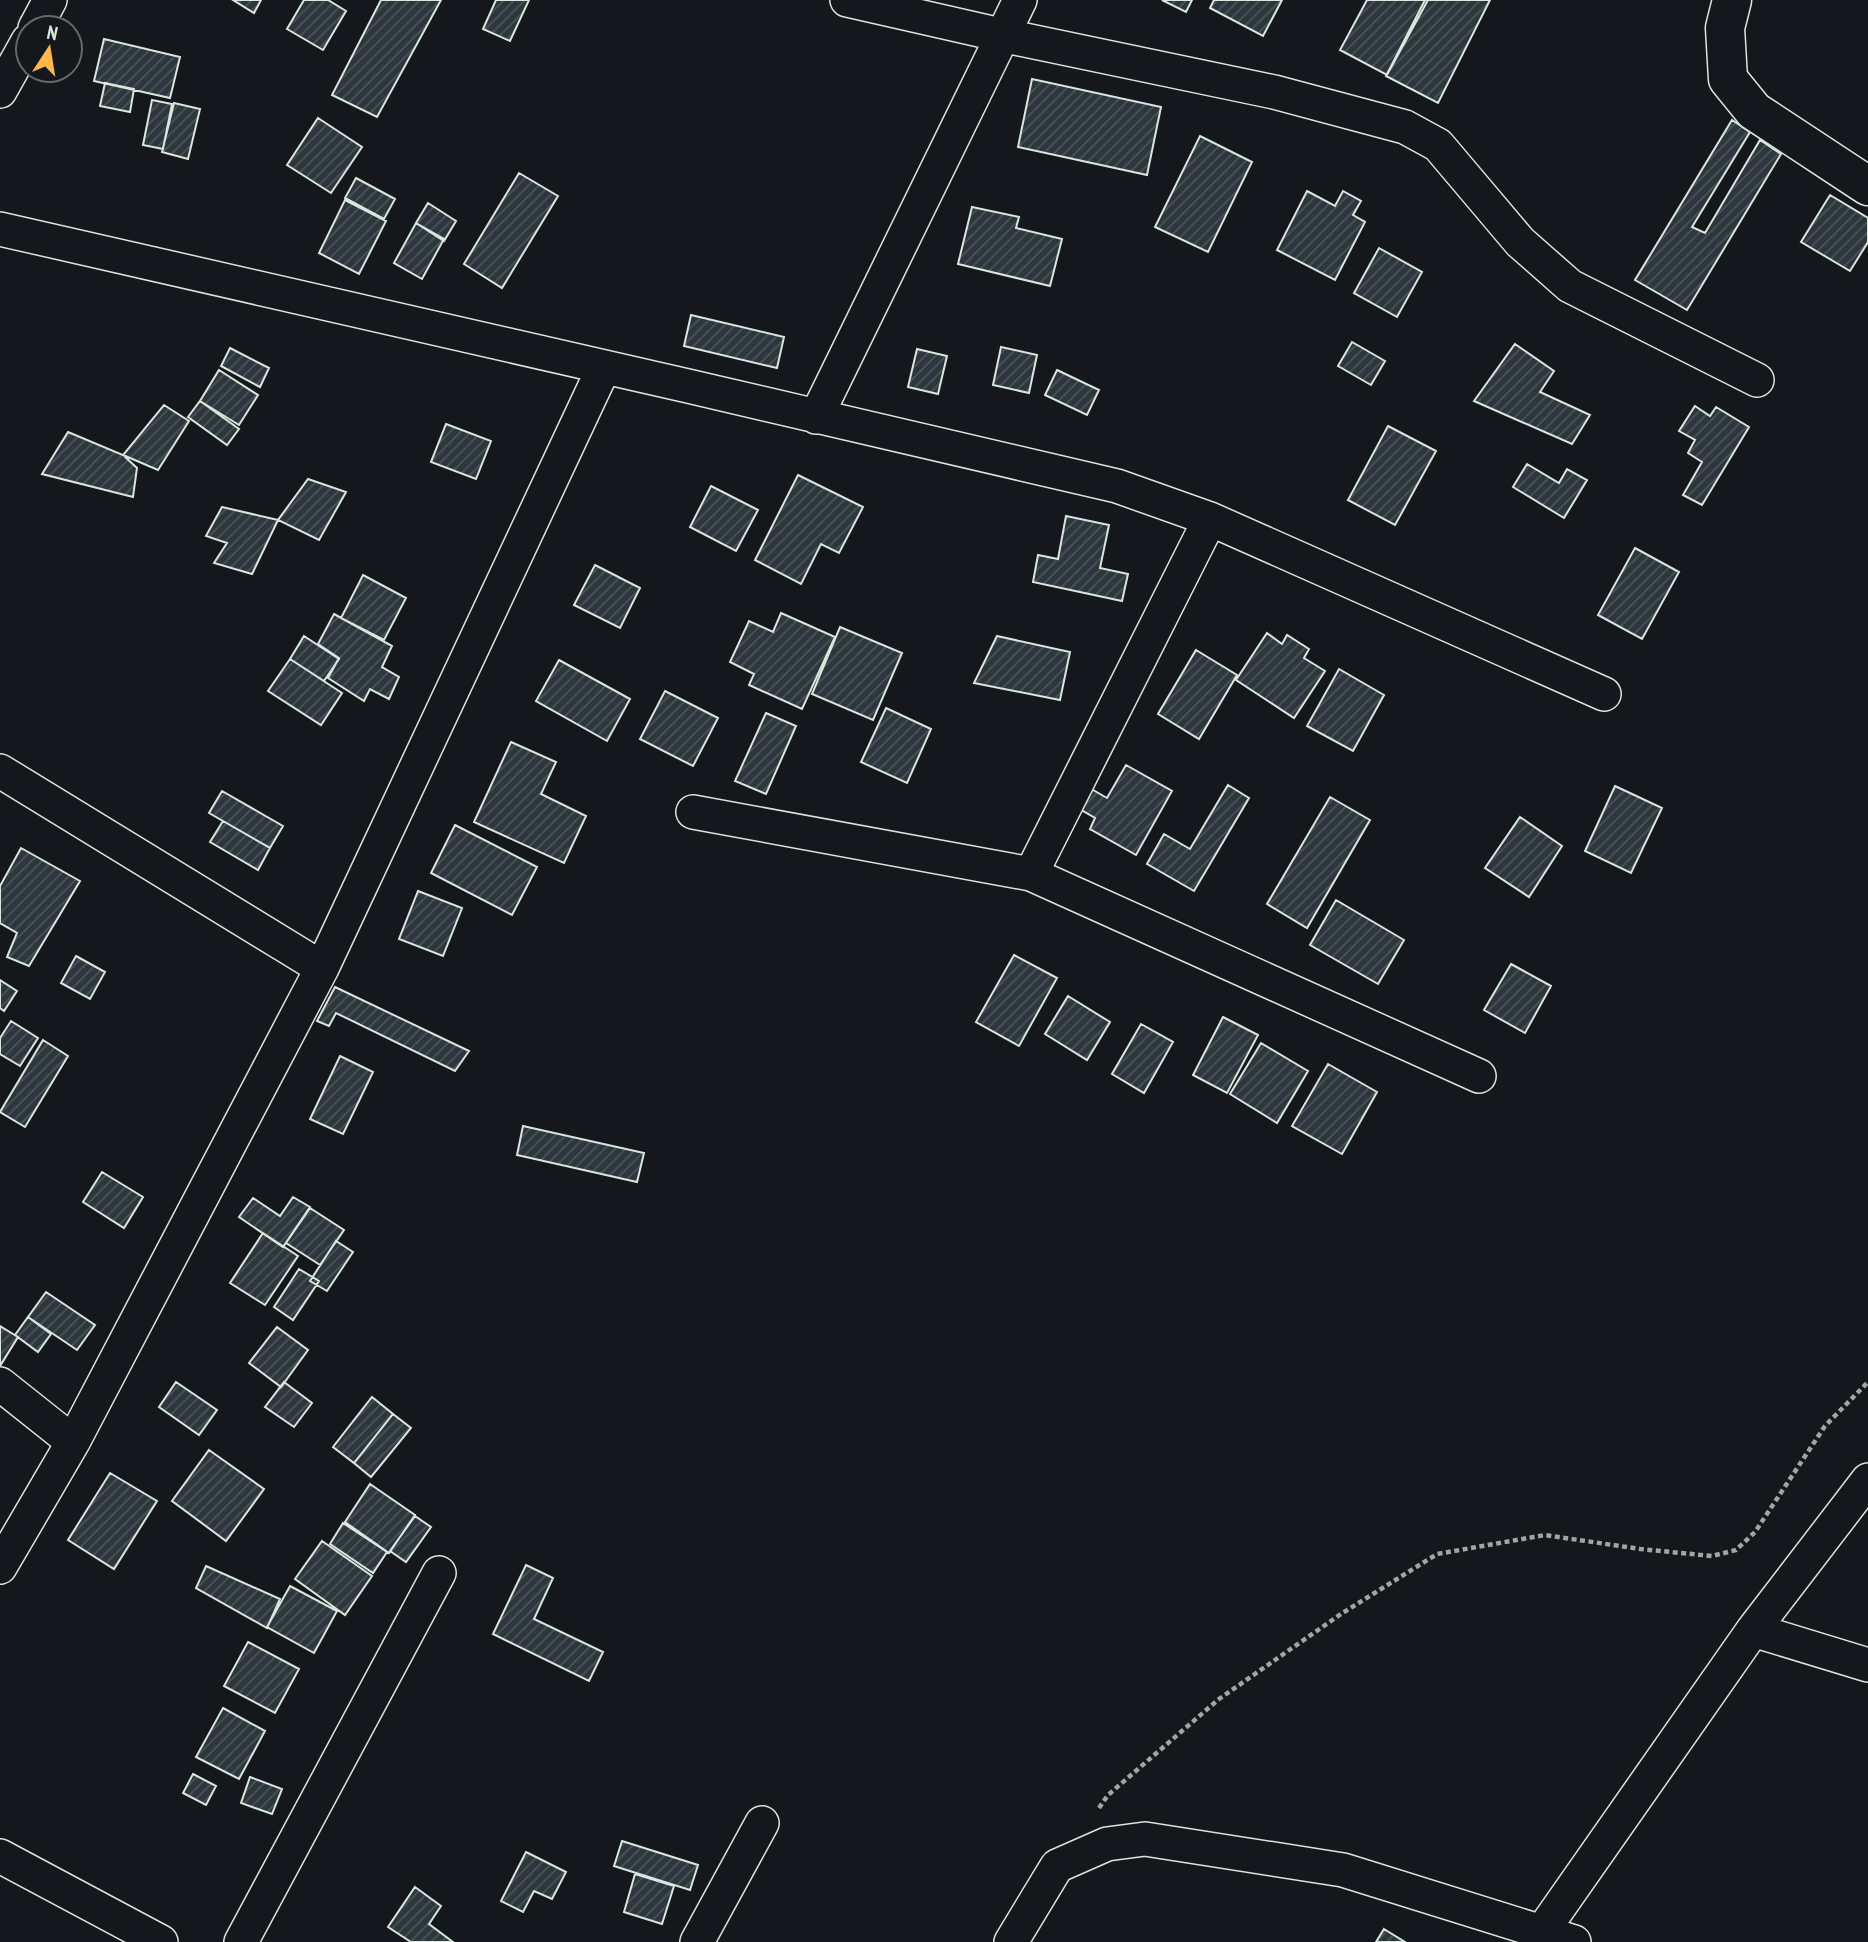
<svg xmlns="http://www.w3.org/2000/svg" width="1868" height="1942" viewBox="0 0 1868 1942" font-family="'PT Sans Narrow',sans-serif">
<defs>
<pattern id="building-hatch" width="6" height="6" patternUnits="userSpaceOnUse" patternTransform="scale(1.75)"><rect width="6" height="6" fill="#2c363c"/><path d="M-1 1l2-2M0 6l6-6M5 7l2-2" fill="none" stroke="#4a5358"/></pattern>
</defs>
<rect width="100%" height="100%" fill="#14181c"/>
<path fill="url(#building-hatch)" stroke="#d8e6dc" stroke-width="2" d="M 233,0 L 261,0 L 254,13 Z
M 304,0 L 328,0 L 346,11 L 323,50 L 287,29 Z
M 381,0 L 441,0 L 377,117 L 332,95 Z
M 496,0 L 529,0 L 510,41 L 483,29 Z
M 1162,0 L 1192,0 L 1186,12 Z
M 1214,0 L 1282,0 L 1263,36 L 1210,8 Z
M 1367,0 L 1428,0 L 1387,75 L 1340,50 Z
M 1425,0 L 1490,0 L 1438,103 L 1386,76 Z
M 104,39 L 180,57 L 170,98 L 94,81 Z
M 1032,79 L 1161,107 L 1147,175 L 1018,147 Z
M 105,83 L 134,89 L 130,112 L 100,106 Z
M 152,100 L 172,104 L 163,149 L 143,145 Z
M 174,103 L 200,109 L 188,159 L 162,152 Z
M 318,118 L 362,147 L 331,193 L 287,165 Z
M 1732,120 L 1750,132 L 1692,227 L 1705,233 L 1760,140 L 1781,154 L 1687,310 L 1635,280 Z
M 1200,136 L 1252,162 L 1208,252 L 1155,227 Z
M 519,173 L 558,196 L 502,288 L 464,264 Z
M 356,178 L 395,199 L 384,219 L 345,198 Z
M 1307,191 L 1335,206 L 1343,191 L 1361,201 L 1353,215 L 1365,222 L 1335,280 L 1277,250 Z
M 1830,195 L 1868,218 L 1868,242 L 1850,271 L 1801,242 Z
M 345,200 L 386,221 L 359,274 L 319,253 Z
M 428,203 L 456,221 L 444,241 L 416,223 Z
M 972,207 L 1019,217 L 1016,228 L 1062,239 L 1050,286 L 958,264 Z
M 416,223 L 444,239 L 422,279 L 394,263 Z
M 1379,248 L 1422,272 L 1397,317 L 1354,293 Z
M 691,315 L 784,337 L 777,368 L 684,346 Z
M 1352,342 L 1385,361 L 1371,385 L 1338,366 Z
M 1515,344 L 1554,371 L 1540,392 L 1590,415 L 1572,444 L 1474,401 Z
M 1001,347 L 1037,355 L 1029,393 L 993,385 Z
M 230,348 L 269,368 L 260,387 L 221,366 Z
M 917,349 L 947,356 L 938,394 L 908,387 Z
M 219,370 L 258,395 L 239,425 L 200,401 Z
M 1057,370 L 1099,390 L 1087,415 L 1045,395 Z
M 200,401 L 239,429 L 227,445 L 188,417 Z
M 164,405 L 189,421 L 158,470 L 123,455 Z
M 1695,406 L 1710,416 L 1716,407 L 1749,427 L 1702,505 L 1683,495 L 1702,462 L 1688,453 L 1695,440 L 1679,431 Z
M 446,424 L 491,441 L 476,479 L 431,462 Z
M 1388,426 L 1436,451 L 1395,525 L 1348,500 Z
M 68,432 L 123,455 L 137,468 L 133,497 L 42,474 Z
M 1527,464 L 1559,483 L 1567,469 L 1587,480 L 1564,518 L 1513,487 Z
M 798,475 L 863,507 L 839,553 L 821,544 L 801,584 L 755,560 Z
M 308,479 L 346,492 L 319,540 L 278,520 Z
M 711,486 L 758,510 L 736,551 L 690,527 Z
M 222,507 L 278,520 L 252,574 L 214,563 L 227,543 L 206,536 Z
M 1066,516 L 1109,525 L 1100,568 L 1128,574 L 1122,601 L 1033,582 L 1038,555 L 1058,559 Z
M 1635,548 L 1679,572 L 1642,639 L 1598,615 Z
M 595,565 L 640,588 L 620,628 L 574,605 Z
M 363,575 L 406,598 L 384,640 L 341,618 Z
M 781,613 L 835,637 L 802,709 L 749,685 L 754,674 L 730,662 L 749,621 L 773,632 Z
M 334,614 L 392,646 L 382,667 L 399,677 L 389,699 L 370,689 L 364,701 L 328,678 L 339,658 L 318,644 Z
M 840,627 L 902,653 L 873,720 L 812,694 Z
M 1267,633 L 1282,644 L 1287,635 L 1309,649 L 1304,658 L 1325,671 L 1294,718 L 1236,680 Z
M 304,636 L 339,659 L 324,681 L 290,659 Z
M 997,636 L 1070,652 L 1060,700 L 974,683 Z
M 1196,650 L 1237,675 L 1199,739 L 1158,714 Z
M 290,659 L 342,693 L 321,725 L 268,691 Z
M 559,660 L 630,699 L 607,741 L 536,701 Z
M 1339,669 L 1384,695 L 1353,751 L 1307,726 Z
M 665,691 L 718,718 L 693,766 L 640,739 Z
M 886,708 L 931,729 L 907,783 L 861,762 Z
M 766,713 L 796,726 L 766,794 L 735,781 Z
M 511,742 L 556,762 L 541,794 L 586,816 L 564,863 L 474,822 Z
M 1126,765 L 1172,791 L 1136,855 L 1090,829 L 1095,818 L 1069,803 L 1081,783 L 1107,798 Z
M 1228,785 L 1249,798 L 1194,891 L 1147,864 L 1164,834 L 1190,849 Z
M 1615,786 L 1662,808 L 1631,873 L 1585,851 Z
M 222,791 L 283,826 L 270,848 L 209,813 Z
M 1330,797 L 1370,820 L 1307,928 L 1267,904 Z
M 1520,817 L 1562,846 L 1529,897 L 1485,868 Z
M 223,821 L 270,848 L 258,870 L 210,842 Z
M 455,825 L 537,867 L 512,915 L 431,873 Z
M 21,848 L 80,881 L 29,966 L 7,957 L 17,933 L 0,923 L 0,886 Z
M 418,891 L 462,908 L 443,956 L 399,939 Z
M 1336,900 L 1404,940 L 1378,984 L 1310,945 Z
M 1014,955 L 1057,978 L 1019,1046 L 976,1022 Z
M 76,956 L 105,972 L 90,999 L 61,983 Z
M 1511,964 L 1551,986 L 1525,1033 L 1484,1010 Z
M 0,980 L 17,991 L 4,1011 L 0,1008 Z
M 335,987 L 469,1051 L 455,1071 L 336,1013 L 329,1026 L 317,1021 Z
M 1068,996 L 1110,1022 L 1087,1060 L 1045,1034 Z
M 1223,1017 L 1258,1035 L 1227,1093 L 1193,1075 Z
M 11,1021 L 38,1038 L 20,1066 L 0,1054 L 0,1038 Z
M 1141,1024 L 1173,1042 L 1144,1093 L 1112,1074 Z
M 43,1040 L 68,1056 L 25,1127 L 0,1112 Z
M 1261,1043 L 1308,1071 L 1277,1123 L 1230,1094 Z
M 340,1056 L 373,1072 L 343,1134 L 310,1119 Z
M 1328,1064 L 1377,1092 L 1342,1154 L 1292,1126 Z
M 523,1126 L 644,1153 L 637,1182 L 517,1155 Z
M 102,1172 L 143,1197 L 124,1228 L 83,1202 Z
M 293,1197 L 310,1207 L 283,1247 L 239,1217 L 253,1198 L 280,1216 Z
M 310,1208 L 344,1230 L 320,1265 L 286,1243 Z
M 263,1233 L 298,1256 L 265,1305 L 230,1283 Z
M 336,1241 L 353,1252 L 327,1291 L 310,1281 Z
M 299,1269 L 319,1281 L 293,1320 L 274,1307 Z
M 46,1292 L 95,1325 L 77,1350 L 28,1317 Z
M 28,1317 L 51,1334 L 38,1352 L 15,1335 Z
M 0,1326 L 18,1337 L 0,1366 Z
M 277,1327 L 308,1350 L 281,1387 L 249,1363 Z
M 176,1382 L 217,1410 L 199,1435 L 159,1407 Z
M 284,1382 L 312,1403 L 294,1427 L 265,1407 Z
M 372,1397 L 393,1414 L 354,1463 L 333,1447 Z
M 393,1414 L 411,1428 L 371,1477 L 354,1463 Z
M 209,1450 L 264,1489 L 226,1541 L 172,1501 Z
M 110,1473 L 157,1501 L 114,1569 L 68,1540 Z
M 370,1484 L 415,1515 L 389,1553 L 345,1522 Z
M 415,1516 L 431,1527 L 406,1562 L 390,1551 Z
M 343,1523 L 387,1552 L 373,1573 L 330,1544 Z
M 322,1541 L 372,1576 L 345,1615 L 295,1579 Z
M 526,1565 L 553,1578 L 534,1619 L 603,1652 L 589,1681 L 493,1634 Z
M 206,1566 L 280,1599 L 267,1628 L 196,1588 Z
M 290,1586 L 337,1611 L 314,1653 L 267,1627 Z
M 248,1642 L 299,1669 L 275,1713 L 224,1686 Z
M 223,1708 L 265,1731 L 239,1779 L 196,1757 Z
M 193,1774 L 216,1786 L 206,1805 L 183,1793 Z
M 250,1777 L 282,1789 L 272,1814 L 241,1803 Z
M 622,1841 L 698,1865 L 690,1890 L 614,1866 Z
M 526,1852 L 566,1872 L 552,1899 L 534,1891 L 523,1912 L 501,1901 Z
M 635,1874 L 674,1886 L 662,1924 L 624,1912 Z
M 415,1887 L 441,1906 L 429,1924 L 453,1942 L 411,1942 L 388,1927 Z
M 1384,1929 L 1405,1942 L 1376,1942 Z"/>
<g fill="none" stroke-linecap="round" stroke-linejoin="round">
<g stroke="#d8e6dc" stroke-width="36">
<path id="minor" d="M 847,0 L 1001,35 L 1274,92 L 1405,127 L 1438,145 L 1520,242 L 1570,286 L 1757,380
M 35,28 L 50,0
M 0,91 L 28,41
M 0,229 L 688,386 L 1117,486 L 1210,519 L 1604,694
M 816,417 L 1020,0
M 0,771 L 322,968
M 693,812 L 1031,874 L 1210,519
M 1031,874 L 1479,1076
M 0,1384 L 73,1442
M 0,1567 L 73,1442 L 322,968 L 604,367
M 1753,1630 L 1868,1665
M 0,1856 L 161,1942
M 1541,1933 L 1753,1630 L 1868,1480
M 241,1942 L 439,1573
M 697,1942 L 762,1823
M 1011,1942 L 1057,1866 L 1107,1844 L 1145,1839 L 1343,1870 L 1574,1942"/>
</g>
<g stroke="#d8e6dc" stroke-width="41">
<path id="tertiary" d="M 1732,0 L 1725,28 L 1728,79 L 1754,111 L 1868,186"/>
</g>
<path stroke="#9da8a2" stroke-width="4.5" stroke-dasharray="5 3.5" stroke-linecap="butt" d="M 1099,1808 L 1108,1795 L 1219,1699 L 1341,1614 L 1437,1554 L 1545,1535 L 1640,1549 L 1712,1556 L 1736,1550 L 1755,1532 L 1825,1426 L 1868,1382"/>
<use href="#minor" stroke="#14181c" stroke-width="33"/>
<use href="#tertiary" stroke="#14181c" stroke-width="38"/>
</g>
<g transform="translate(49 49) rotate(12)"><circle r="33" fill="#14181c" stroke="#626a69" stroke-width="2"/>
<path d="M0-5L12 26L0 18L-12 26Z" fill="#ffb74d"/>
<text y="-10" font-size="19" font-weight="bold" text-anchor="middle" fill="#d8e6dc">N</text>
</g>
</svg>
